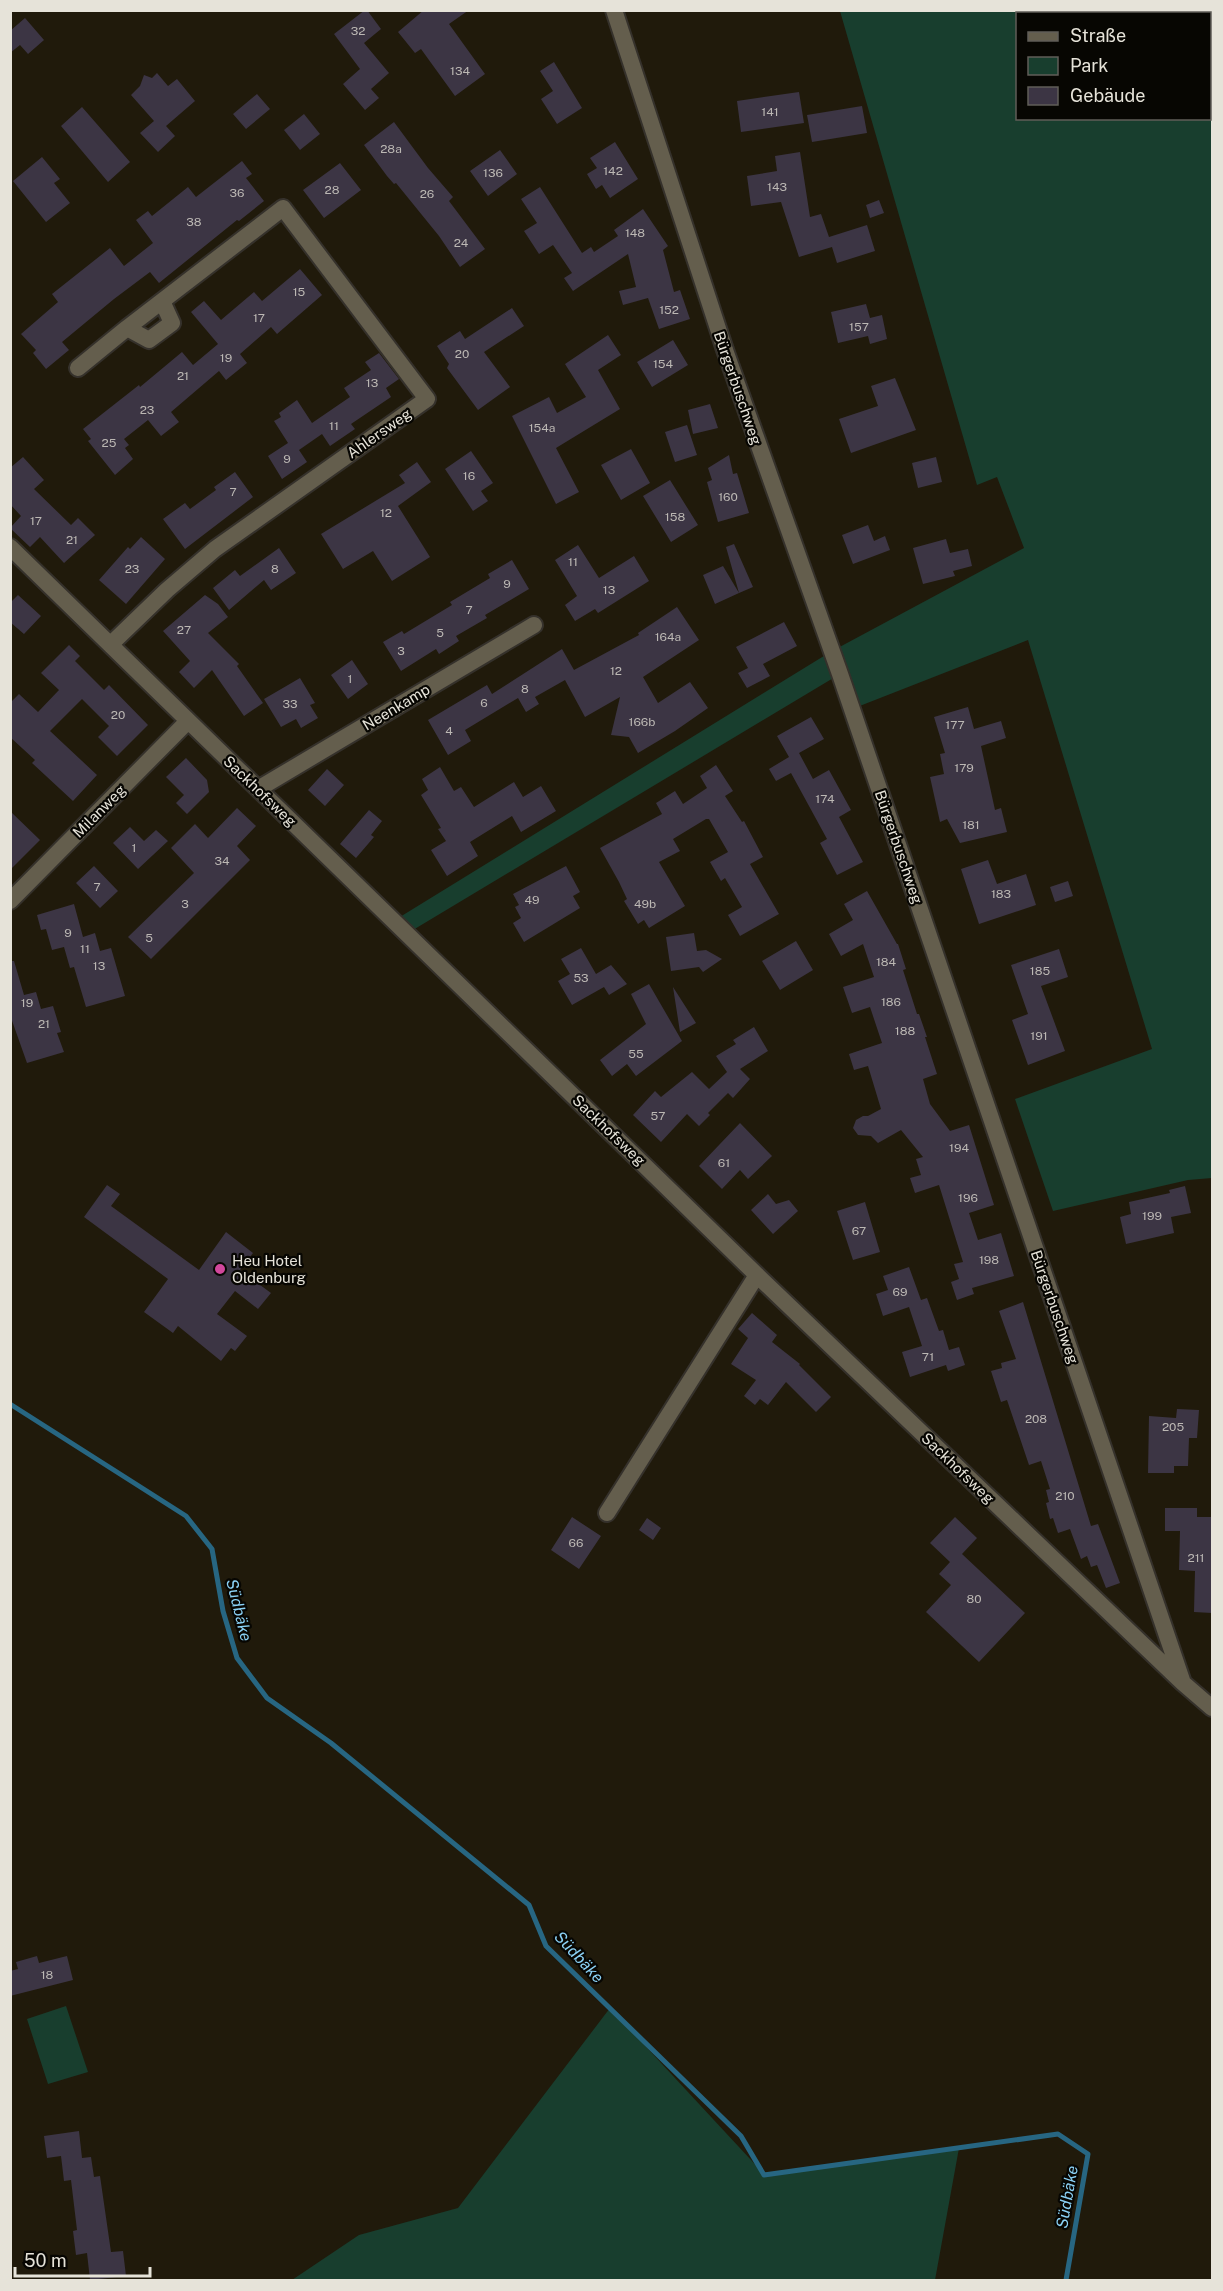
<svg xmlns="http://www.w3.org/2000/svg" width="1223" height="2291" viewBox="0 0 1223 2291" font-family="'Public Sans',sans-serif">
<rect width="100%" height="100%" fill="#201a0b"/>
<path fill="#183e2e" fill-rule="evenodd" d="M 840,11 L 1212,11 L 1212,1178 L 1188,1180 L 1053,1211 L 1015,1099 L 1152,1049 L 1028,640 L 852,709 L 834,650 L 1024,548 L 997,477 L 977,485 ZM 1018,14 L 1210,14 L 1210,118 L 1018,118 Z
M 832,651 L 840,674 L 408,933 L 395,920 Z
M 66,2006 L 88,2072 L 48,2084 L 27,2019 Z
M 610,2008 L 764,2174 L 959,2148 L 935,2280 L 292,2280 L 359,2235 L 458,2208 Z"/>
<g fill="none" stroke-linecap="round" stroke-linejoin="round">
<path stroke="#276682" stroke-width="5" d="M 10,1404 L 186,1516 L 212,1549 L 223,1611 L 237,1658 L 267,1698 L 331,1743 L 529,1905 L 546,1946 L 741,2136 L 764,2175 L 1058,2134 L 1088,2154 L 1066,2280"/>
</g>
<path fill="#3c3544" d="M 365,10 L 367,10 L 381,29 L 364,43 L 389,73 L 371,89 L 379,98 L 365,110 L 343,84 L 360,69 L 334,34 Z
M 424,10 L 469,10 L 449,24 L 485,74 L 455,96 L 421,49 L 415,53 L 398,32 Z
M 25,18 L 44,40 L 28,54 L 20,45 L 10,53 L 10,31 Z
M 554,62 L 582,108 L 557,124 L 541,99 L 553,91 L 540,71 Z
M 157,73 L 168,86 L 177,79 L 195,101 L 166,126 L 175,136 L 158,152 L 140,133 L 154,121 L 131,95 L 140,86 L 144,75 L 152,78 Z
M 799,92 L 804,123 L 741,132 L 737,101 Z
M 257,94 L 270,109 L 246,129 L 233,114 Z
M 862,106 L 867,133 L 812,142 L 807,115 Z
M 82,107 L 130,162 L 108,182 L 61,126 Z
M 304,114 L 320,134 L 300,150 L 284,130 Z
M 394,122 L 428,168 L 453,197 L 449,201 L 485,249 L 460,267 L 439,236 L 396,183 L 394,184 L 387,176 L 364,145 Z
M 615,142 L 638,179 L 610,198 L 602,185 L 596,189 L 587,174 L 597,168 L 590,158 Z
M 500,150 L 517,174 L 488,196 L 470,171 Z
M 800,152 L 810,217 L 821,214 L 829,237 L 867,225 L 875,251 L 837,263 L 832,247 L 799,257 L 781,202 L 751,206 L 747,176 L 777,171 L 775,156 Z
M 42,157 L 60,179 L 54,183 L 70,203 L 46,222 L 13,181 Z
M 242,161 L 252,174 L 246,178 L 264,201 L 239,221 L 237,220 L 159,283 L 150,272 L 114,299 L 62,342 L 69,350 L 46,369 L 33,353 L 36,350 L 21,334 L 58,302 L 52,294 L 110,248 L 124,266 L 153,243 L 136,220 L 148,211 L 152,216 L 188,187 L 196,197 Z
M 340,163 L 361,190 L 324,218 L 303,190 Z
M 540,187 L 582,253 L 591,247 L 594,252 L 618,236 L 614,230 L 643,209 L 668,246 L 663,250 L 674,292 L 680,290 L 690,319 L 659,329 L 648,298 L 623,305 L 619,291 L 636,287 L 628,254 L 573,291 L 564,278 L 572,273 L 553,245 L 539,254 L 524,231 L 537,223 L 521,199 Z
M 879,200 L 884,213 L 870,218 L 866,205 Z
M 300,269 L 322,295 L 277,334 L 271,327 L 240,354 L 247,363 L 226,380 L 219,371 L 171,412 L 179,422 L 161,436 L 148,420 L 124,439 L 129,445 L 125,448 L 133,459 L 115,475 L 88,441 L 91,439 L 83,429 L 139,385 L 140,387 L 182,352 L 193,365 L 218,344 L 191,312 L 204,301 L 221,320 L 254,292 L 262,301 Z
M 866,304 L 870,318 L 882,315 L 887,339 L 870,344 L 868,336 L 838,343 L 831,312 Z
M 512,308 L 524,326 L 484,352 L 510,387 L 478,410 L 447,368 L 449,364 L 437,346 L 460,331 L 465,339 Z
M 608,335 L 621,355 L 598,370 L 620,409 L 556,448 L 579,492 L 556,504 L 512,416 L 549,397 L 557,413 L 586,397 L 565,364 Z
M 673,340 L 688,365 L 652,387 L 637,362 Z
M 379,353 L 399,379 L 386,388 L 391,397 L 351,424 L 355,429 L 330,446 L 322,434 L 299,450 L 307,462 L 282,479 L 268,456 L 288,443 L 274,421 L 281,417 L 279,413 L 297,400 L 312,423 L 350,397 L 344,388 L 371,370 L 365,362 Z
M 895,378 L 916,430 L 851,453 L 839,419 L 878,406 L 871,386 Z
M 710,404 L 718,428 L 693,434 L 688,410 Z
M 687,425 L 697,455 L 675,462 L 665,432 Z
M 631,449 L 650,483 L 621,500 L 601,465 Z
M 471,451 L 493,483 L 481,491 L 488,501 L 473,511 L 445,469 Z
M 729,455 L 733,474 L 737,473 L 749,513 L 718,522 L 707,482 L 712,480 L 708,468 Z
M 23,457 L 44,480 L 34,489 L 71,525 L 78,518 L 95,535 L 64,563 L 40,537 L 30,547 L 10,528 L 21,516 L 10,504 L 10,468 Z
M 936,457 L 942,482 L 918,488 L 912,463 Z
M 417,462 L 431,482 L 398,506 L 430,557 L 392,581 L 373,551 L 343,569 L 321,534 L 405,483 L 399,475 Z
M 235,472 L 253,497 L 185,549 L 163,519 L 185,503 L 190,509 L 216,490 L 214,487 Z
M 670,480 L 698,525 L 671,542 L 643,496 Z
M 868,525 L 874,541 L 885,536 L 890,550 L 853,564 L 842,535 Z
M 141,537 L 165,559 L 126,604 L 99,580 L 128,547 L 130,549 Z
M 946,539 L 950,553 L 968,549 L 972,566 L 953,571 L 955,576 L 923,584 L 913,548 Z
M 734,544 L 753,587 L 739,593 L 726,547 Z
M 578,545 L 599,578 L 634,556 L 649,581 L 598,613 L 595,609 L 575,621 L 565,605 L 577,596 L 555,560 Z
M 279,548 L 296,573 L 271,590 L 264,580 L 229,610 L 213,588 L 235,570 L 240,576 Z
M 512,560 L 529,589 L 485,615 L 487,618 L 456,636 L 459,641 L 439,654 L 436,649 L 401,671 L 383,642 L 402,631 L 404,634 L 452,605 L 450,602 L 490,578 L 488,574 Z
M 723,566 L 739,593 L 715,604 L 703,575 Z
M 18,595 L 41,616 L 24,634 L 10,622 L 10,603 Z
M 205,595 L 218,604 L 228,617 L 208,633 L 239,664 L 237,666 L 263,703 L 244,716 L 212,670 L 194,688 L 179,672 L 190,661 L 163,631 Z
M 677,607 L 699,640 L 643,677 L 658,703 L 690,682 L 708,708 L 675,731 L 638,753 L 629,737 L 611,735 L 620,697 L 585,717 L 565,680 L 535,697 L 539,704 L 526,712 L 518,698 L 465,730 L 471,741 L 448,755 L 428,720 L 487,685 L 492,694 L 562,649 L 574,670 L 639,635 L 638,633 Z
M 784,622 L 797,646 L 763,664 L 770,676 L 747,688 L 738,673 L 748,668 L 736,647 Z
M 69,645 L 80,656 L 75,661 L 104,690 L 109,685 L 148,725 L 117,756 L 98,737 L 109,726 L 82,699 L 50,731 L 97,775 L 73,801 L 32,763 L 35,760 L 10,737 L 10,703 L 19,694 L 38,712 L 59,690 L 41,673 Z
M 352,660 L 368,684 L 348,699 L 331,675 Z
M 300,678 L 315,703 L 310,705 L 318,718 L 301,728 L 296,719 L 281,727 L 264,699 Z
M 968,707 L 974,729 L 1001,721 L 1006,738 L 981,746 L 995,810 L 1001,808 L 1007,832 L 960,843 L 947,819 L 940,822 L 930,777 L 944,774 L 940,754 L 945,753 L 934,717 Z
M 811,717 L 824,739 L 799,753 L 813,779 L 829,770 L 851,810 L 839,817 L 863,862 L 837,875 L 820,843 L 827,839 L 791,773 L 776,781 L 769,769 L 789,757 L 777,736 Z
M 186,758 L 207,780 L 209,792 L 187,814 L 176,803 L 184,795 L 166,777 Z
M 716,765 L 733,791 L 725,796 L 742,822 L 744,821 L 763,857 L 750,864 L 779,914 L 740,936 L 728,915 L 742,907 L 725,878 L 721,881 L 710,862 L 728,852 L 709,819 L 706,819 L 673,839 L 680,851 L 659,862 L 685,906 L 649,928 L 644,920 L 638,924 L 624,901 L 627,899 L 619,882 L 600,848 L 662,814 L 656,803 L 675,791 L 683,804 L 707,788 L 700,776 Z
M 440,767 L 454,791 L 461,787 L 474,807 L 514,782 L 523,797 L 541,786 L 556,811 L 521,832 L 512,816 L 470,842 L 478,856 L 447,876 L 431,850 L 446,841 L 438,829 L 441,828 L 421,795 L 428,790 L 422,779 Z
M 327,769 L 344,785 L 325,806 L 308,790 Z
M 237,808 L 256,826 L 237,846 L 250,860 L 151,959 L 128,937 L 194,873 L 171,848 L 195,824 L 208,838 Z
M 369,810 L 382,821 L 371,835 L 374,837 L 356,858 L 340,844 Z
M 10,811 L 40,840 L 10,870 Z
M 130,827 L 144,841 L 156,830 L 168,841 L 138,869 L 113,843 Z
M 988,860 L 997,884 L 1026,874 L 1036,905 L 979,924 L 961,869 Z
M 94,866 L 118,891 L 100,908 L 76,883 Z
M 566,866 L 580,892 L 573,896 L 580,908 L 524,942 L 513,923 L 521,918 L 515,907 L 519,905 L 513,894 Z
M 1068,881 L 1073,896 L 1055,902 L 1050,887 Z
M 867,891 L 897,944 L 898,944 L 906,969 L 903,970 L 917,1014 L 919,1014 L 927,1037 L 925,1037 L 937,1074 L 923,1079 L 930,1104 L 950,1131 L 969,1125 L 994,1205 L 969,1213 L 978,1240 L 1001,1233 L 1014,1276 L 972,1288 L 974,1294 L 957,1300 L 951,1282 L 959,1279 L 954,1264 L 963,1262 L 939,1185 L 915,1193 L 910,1178 L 921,1175 L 916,1159 L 923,1157 L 901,1130 L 878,1143 L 871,1136 L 858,1135 L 853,1128 L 856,1120 L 863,1116 L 868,1116 L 881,1109 L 868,1066 L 854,1070 L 849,1054 L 882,1043 L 870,1007 L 852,1013 L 843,987 L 874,977 L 863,944 L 841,956 L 829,934 L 853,920 L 844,904 Z
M 74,904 L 83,937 L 95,933 L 100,951 L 111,948 L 125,996 L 86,1007 L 74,967 L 70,968 L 64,947 L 52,950 L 46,929 L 41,930 L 37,915 Z
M 694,933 L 697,951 L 706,950 L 722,959 L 703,972 L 699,967 L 671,971 L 666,937 Z
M 796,941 L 813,970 L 780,990 L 762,961 Z
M 581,948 L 596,974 L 611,965 L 627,984 L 609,995 L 604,987 L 572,1005 L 558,981 L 570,974 L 561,959 Z
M 1059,949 L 1068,977 L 1041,986 L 1065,1051 L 1028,1065 L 1012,1020 L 1028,1014 L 1011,965 Z
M 10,961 L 14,961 L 24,995 L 36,992 L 41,1009 L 53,1006 L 61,1032 L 57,1033 L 64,1052 L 27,1063 L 10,1015 Z
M 649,984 L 682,1041 L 636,1076 L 627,1064 L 612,1076 L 600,1060 L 646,1024 L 631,994 Z
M 673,987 L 696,1023 L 680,1032 Z
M 754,1027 L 768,1051 L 740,1069 L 750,1079 L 733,1098 L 728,1093 L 708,1113 L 710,1115 L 699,1126 L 687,1114 L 661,1142 L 633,1115 L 655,1091 L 661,1097 L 692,1072 L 709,1089 L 727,1072 L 716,1056 L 736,1044 L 733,1040 Z
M 740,1123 L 772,1156 L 748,1179 L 740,1170 L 722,1189 L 699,1166 Z
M 107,1185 L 120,1194 L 111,1206 L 199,1270 L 226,1232 L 253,1253 L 240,1270 L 271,1293 L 258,1309 L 235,1291 L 217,1314 L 247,1336 L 235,1351 L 231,1348 L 221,1361 L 178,1326 L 173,1333 L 144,1312 L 168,1279 L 84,1217 Z
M 1185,1186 L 1191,1213 L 1171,1217 L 1174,1233 L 1126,1244 L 1120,1217 L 1131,1214 L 1129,1202 L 1170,1193 L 1169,1190 Z
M 768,1194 L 776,1204 L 789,1200 L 798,1211 L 773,1234 L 751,1210 Z
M 865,1202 L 880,1252 L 853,1260 L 837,1211 Z
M 909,1267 L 921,1300 L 927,1298 L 939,1331 L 943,1330 L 949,1350 L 959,1347 L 965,1365 L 948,1371 L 946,1365 L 910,1377 L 902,1352 L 922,1346 L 909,1307 L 883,1316 L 876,1294 L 888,1290 L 883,1276 Z
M 1023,1302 L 1091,1526 L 1098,1524 L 1120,1583 L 1106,1588 L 1097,1565 L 1091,1567 L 1087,1556 L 1081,1559 L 1070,1529 L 1058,1533 L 1053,1518 L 1050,1519 L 1046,1503 L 1049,1502 L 1046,1490 L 1050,1489 L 1041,1461 L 1029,1465 L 1007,1400 L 1001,1402 L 991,1371 L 1002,1368 L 1001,1363 L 1016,1359 L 999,1311 Z
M 752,1313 L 777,1335 L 772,1342 L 800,1364 L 799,1365 L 831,1397 L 816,1412 L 786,1382 L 768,1405 L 760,1399 L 755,1405 L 744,1396 L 756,1380 L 731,1364 L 748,1338 L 738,1329 Z
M 1177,1409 L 1199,1410 L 1197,1438 L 1189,1438 L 1188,1466 L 1174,1466 L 1174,1473 L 1148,1473 L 1149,1416 L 1176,1418 Z
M 1165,1508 L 1197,1508 L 1197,1517 L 1212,1517 L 1212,1613 L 1194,1612 L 1195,1571 L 1179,1570 L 1180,1531 L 1165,1531 Z
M 572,1517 L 601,1536 L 579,1569 L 551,1550 Z
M 955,1517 L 977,1538 L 962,1554 L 1025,1613 L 979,1662 L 926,1612 L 951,1585 L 939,1574 L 950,1562 L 930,1543 Z
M 647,1518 L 661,1528 L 653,1540 L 639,1530 Z
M 37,1956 L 39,1963 L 67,1956 L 73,1980 L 10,1996 L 10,1971 L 18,1969 L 16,1962 Z
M 79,2131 L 82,2158 L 91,2157 L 94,2177 L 100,2176 L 111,2252 L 123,2251 L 126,2276 L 90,2280 L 87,2253 L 76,2255 L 73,2231 L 77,2230 L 71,2180 L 64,2181 L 61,2156 L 47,2158 L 44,2136 Z"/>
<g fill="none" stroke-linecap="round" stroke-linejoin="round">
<g stroke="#35312b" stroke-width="20">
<path id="minor" d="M 614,10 L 725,350 L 840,674 L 1183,1683
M 127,328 L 149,340 L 172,323 L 162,301
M 78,368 L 127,328 L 283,208 L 427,399 L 215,549 L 167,590 L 111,644
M 10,547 L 763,1281 L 1183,1683 L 1212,1708
M 258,789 L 534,625
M 10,901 L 188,721
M 607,1513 L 757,1275"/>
</g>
<use href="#minor" stroke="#645e4d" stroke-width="16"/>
</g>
<circle fill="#d1479c" stroke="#070602" stroke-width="2" cx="220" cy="1269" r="6"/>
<g text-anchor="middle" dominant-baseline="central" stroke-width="4.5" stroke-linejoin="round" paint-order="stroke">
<g font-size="12" fill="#bcb8b4">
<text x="358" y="31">32</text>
<text x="460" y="71">134</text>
<text x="770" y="112">141</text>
<text x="391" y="149">28a</text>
<text x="613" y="171">142</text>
<text x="493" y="173">136</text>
<text x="777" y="187">143</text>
<text x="332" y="190">28</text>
<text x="237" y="193">36</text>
<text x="427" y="194">26</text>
<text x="194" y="222">38</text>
<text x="635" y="233">148</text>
<text x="461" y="243">24</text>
<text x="299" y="292">15</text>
<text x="669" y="310">152</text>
<text x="259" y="318">17</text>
<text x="859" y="327">157</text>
<text x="462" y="354">20</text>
<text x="226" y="358">19</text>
<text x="663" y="364">154</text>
<text x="183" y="376">21</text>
<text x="372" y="383">13</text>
<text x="147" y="410">23</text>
<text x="334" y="426">11</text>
<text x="542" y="428">154a</text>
<text x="109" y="443">25</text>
<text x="287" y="459">9</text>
<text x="469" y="476">16</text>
<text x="233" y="492">7</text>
<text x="728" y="497">160</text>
<text x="386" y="513">12</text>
<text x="675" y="517">158</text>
<text x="36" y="521">17</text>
<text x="72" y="540">21</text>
<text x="573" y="562">11</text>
<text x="132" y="569">23</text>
<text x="275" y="569">8</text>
<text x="507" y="584">9</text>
<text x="609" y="590">13</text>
<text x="469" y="610">7</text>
<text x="184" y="630">27</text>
<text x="440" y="633">5</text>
<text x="668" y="637">164a</text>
<text x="401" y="651">3</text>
<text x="616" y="671">12</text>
<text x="350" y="679">1</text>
<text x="525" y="689">8</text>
<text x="484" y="703">6</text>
<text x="290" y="704">33</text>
<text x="118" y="715">20</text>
<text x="642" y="722">166b</text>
<text x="955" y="725">177</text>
<text x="449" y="731">4</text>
<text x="964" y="768">179</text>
<text x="825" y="799">174</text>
<text x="971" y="825">181</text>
<text x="134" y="848">1</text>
<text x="222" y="861">34</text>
<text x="97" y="887">7</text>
<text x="1001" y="894">183</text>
<text x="532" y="900">49</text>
<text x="185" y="904">3</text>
<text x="645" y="904">49b</text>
<text x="68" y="933">9</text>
<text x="149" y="938">5</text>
<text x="85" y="949">11</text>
<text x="886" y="962">184</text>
<text x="99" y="966">13</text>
<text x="1040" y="971">185</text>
<text x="581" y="978">53</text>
<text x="891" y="1002">186</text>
<text x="27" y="1003">19</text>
<text x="44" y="1024">21</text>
<text x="905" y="1031">188</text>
<text x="1039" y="1036">191</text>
<text x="636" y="1054">55</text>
<text x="658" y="1116">57</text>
<text x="959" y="1148">194</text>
<text x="724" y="1163">61</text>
<text x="968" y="1198">196</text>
<text x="1152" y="1216">199</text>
<text x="859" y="1231">67</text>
<text x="989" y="1260">198</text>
<text x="900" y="1292">69</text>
<text x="928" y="1357">71</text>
<text x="1036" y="1419">208</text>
<text x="1173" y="1427">205</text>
<text x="1065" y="1496">210</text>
<text x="576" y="1543">66</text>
<text x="1196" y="1558">211</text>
<text x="974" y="1599">80</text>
<text x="47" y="1975">18</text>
</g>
<g font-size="15" fill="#e6e3d9" stroke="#070602">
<text transform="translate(738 388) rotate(71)">Bürgerbuschweg</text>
<text transform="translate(379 433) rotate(-35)">Ahlersweg</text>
<text transform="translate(396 707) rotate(-31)">Neenkamp</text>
<text transform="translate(260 791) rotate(44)">Sackhofsweg</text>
<text transform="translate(99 811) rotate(-45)">Milanweg</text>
<text transform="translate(899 847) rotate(71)">Bürgerbuschweg</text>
<text transform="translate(609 1130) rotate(44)">Sackhofsweg</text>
<text transform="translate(1055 1307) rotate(71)">Bürgerbuschweg</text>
<text transform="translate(958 1468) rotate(44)">Sackhofsweg</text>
</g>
<g font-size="15" fill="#e6e3d9" stroke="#070602" text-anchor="start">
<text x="232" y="1260">Heu Hotel<tspan x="232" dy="17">Oldenburg</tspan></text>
</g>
<g font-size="16" font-style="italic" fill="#8bd1f5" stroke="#070602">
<text transform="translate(239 1610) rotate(76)">Südbäke</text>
<text transform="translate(579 1957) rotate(47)">Südbäke</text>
<text transform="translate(1067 2197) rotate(-80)">Südbäke</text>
</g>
</g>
<rect width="1223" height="2291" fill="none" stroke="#e6e3d9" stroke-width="24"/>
<rect x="1016" y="12" width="195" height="108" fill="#070602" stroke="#605e58" stroke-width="1.5"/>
<rect x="1028" y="32" width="30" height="9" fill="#645e4d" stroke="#605e58" stroke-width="1.5"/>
<text x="1070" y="42" font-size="18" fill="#e6e3d9">Straße</text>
<rect x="1028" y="57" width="30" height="18" fill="#183e2e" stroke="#605e58" stroke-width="1.5"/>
<text x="1070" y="72" font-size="18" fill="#e6e3d9">Park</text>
<rect x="1028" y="87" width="30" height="18" fill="#3c3544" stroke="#605e58" stroke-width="1.5"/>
<text x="1070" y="102" font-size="18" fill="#e6e3d9">Gebäude</text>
<path d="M15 2267v9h135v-9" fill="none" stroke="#e6e3d9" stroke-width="3"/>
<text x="24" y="2267" font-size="18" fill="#e6e3d9" stroke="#070602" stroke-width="4.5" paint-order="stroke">50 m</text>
</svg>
